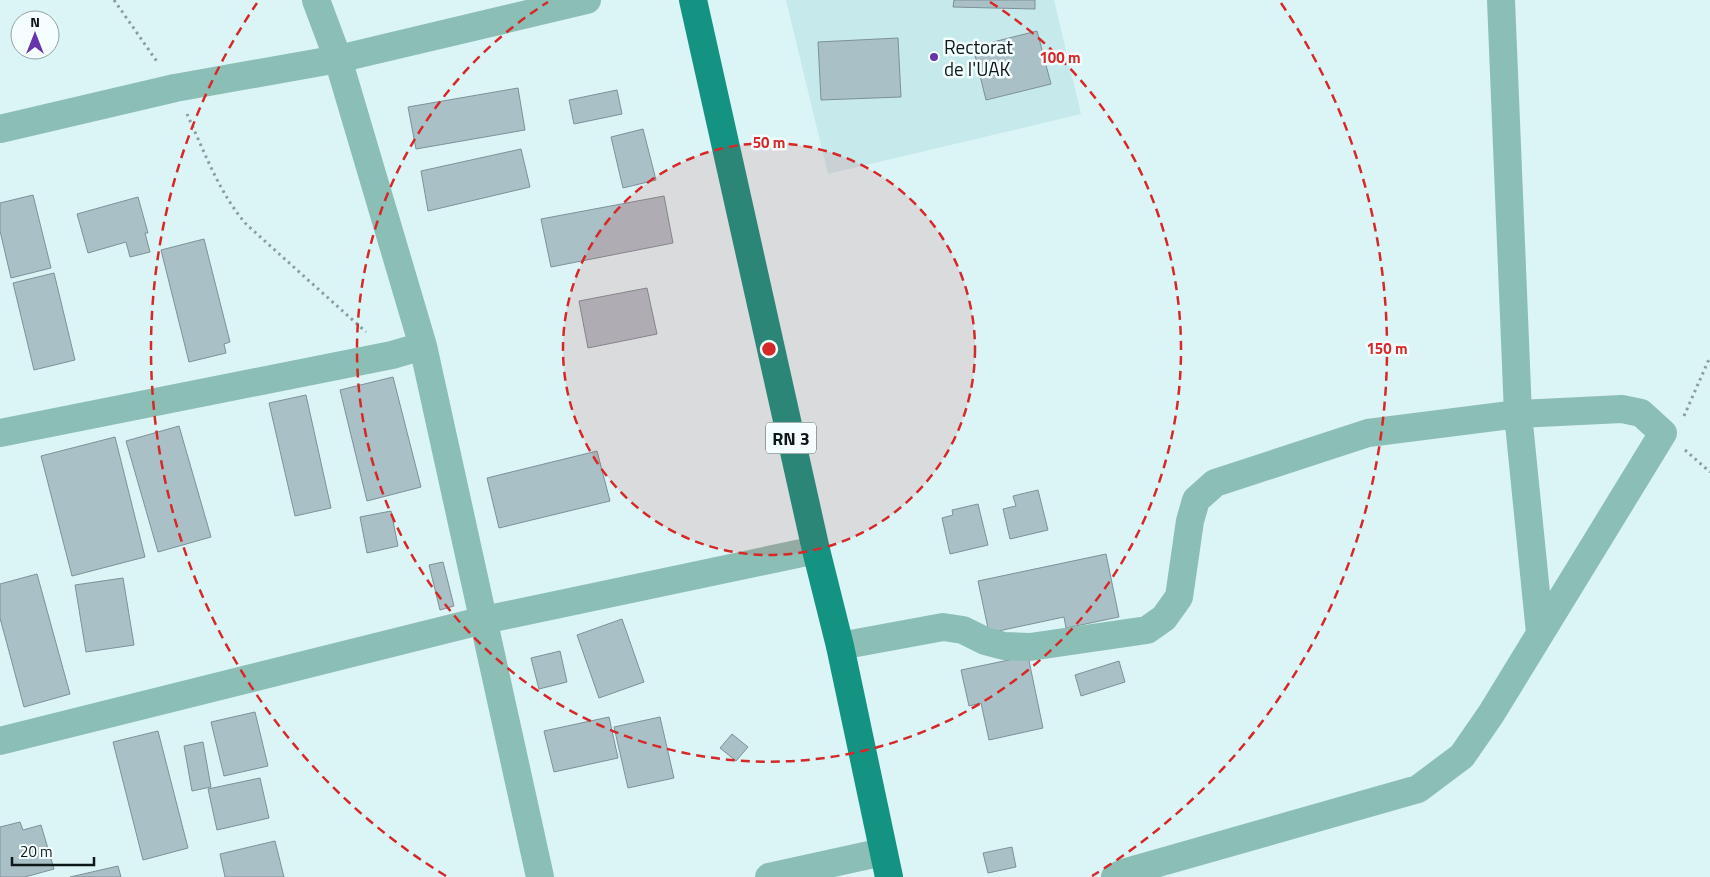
<svg xmlns="http://www.w3.org/2000/svg" width="1710" height="877" viewBox="0 0 1710 877" font-family="'Titillium Web',sans-serif">
<rect width="100%" height="100%" fill="#dbf4f5"/>
<path fill="#c6e9eb" d="M 786,0 L 1054,0 L 1081,114 L 828,174 Z"/>
<path fill="#aac0c7" stroke="#7c9198" d="M 954,0 L 1035,0 L 1035,9 L 953,7 Z
M 1037,31 L 1051,84 L 986,100 L 973,47 Z
M 898,38 L 901,97 L 821,100 L 818,42 Z
M 518,88 L 525,130 L 416,149 L 408,107 Z
M 617,90 L 622,114 L 574,124 L 569,100 Z
M 643,129 L 656,180 L 623,188 L 611,137 Z
M 521,149 L 530,187 L 428,211 L 421,171 Z
M 33,195 L 51,268 L 11,278 L 0,231 L 0,203 Z
M 664,196 L 673,243 L 551,267 L 541,219 Z
M 138,197 L 148,233 L 145,233 L 150,252 L 130,257 L 126,242 L 88,253 L 77,214 Z
M 204,239 L 230,342 L 224,344 L 226,353 L 189,362 L 161,250 Z
M 54,273 L 75,360 L 34,370 L 13,283 Z
M 647,288 L 657,334 L 588,348 L 579,301 Z
M 393,377 L 421,487 L 367,501 L 340,390 Z
M 306,395 L 331,508 L 295,516 L 269,403 Z
M 179,426 L 211,537 L 158,552 L 126,441 Z
M 115,437 L 145,557 L 72,576 L 41,456 Z
M 597,451 L 610,501 L 499,528 L 487,478 Z
M 1038,490 L 1048,530 L 1010,539 L 1003,509 L 1016,506 L 1013,496 Z
M 978,504 L 988,545 L 950,554 L 942,518 L 953,515 L 952,510 Z
M 391,511 L 398,546 L 367,553 L 360,517 Z
M 1106,554 L 1119,617 L 1066,628 L 1064,617 L 989,633 L 978,581 Z
M 443,562 L 454,606 L 440,610 L 429,565 Z
M 37,574 L 70,694 L 24,707 L 0,618 L 0,584 Z
M 123,578 L 134,645 L 86,652 L 75,585 Z
M 622,619 L 644,682 L 599,698 L 577,635 Z
M 560,651 L 567,682 L 539,689 L 531,658 Z
M 1028,656 L 1043,728 L 989,740 L 981,703 L 969,706 L 961,670 Z
M 1119,661 L 1125,682 L 1081,696 L 1075,675 Z
M 255,712 L 268,766 L 224,776 L 211,722 Z
M 609,717 L 618,758 L 554,772 L 544,731 Z
M 660,717 L 674,778 L 628,788 L 614,727 Z
M 158,731 L 188,848 L 143,860 L 113,742 Z
M 732,734 L 748,747 L 736,761 L 720,748 Z
M 203,742 L 211,787 L 192,791 L 184,746 Z
M 260,778 L 269,818 L 217,830 L 208,789 Z
M 20,822 L 23,830 L 41,825 L 54,869 L 25,877 L 0,877 L 0,827 Z
M 275,841 L 284,877 L 225,877 L 220,854 Z
M 1012,847 L 1016,867 L 988,873 L 983,853 Z
M 118,866 L 121,877 L 70,877 Z"/>
<g fill="none" stroke-linecap="round" stroke-linejoin="round">
<path stroke="#8b9d9e" stroke-width="3" stroke-dasharray="2.5 4" stroke-linecap="butt" d="M 114,0 L 158,63
M 187,114 C 204,151 220,195 247,225 L 366,332
M 1684,416 L 1710,357
M 1685,450 L 1710,472"/>
<path stroke="#8bbeb4" stroke-width="28" d="M 316,0 L 338,59 L 423,346 L 540,877
M 1501,0 L 1518,414 L 1540,633
M 0,129 L 175,88 L 338,59 L 587,0
M 0,433 L 392,355 L 423,346
M 840,646 L 943,627 L 963,630 L 985,641 L 1004,646 L 1030,647 L 1147,630 L 1164,618 L 1179,597 L 1190,521 L 1196,500 L 1215,483 L 1368,433 L 1518,414 L 1622,409 L 1641,413 L 1663,433 L 1491,714 L 1462,756 L 1418,789 L 1123,873 L 1115,877
M 0,741 L 484,620 L 816,550
M 769,877 L 883,852"/>
<path stroke="#149383" stroke-width="28" d="M 693,0 L 816,550 L 840,646 L 889,877"/>
</g>
<circle cx="769" cy="349" r="206" fill="#d62828" fill-opacity=".12"/>
<g fill="none" stroke="#d62828" stroke-width="2.5" stroke-dasharray="9 6">
<circle cx="769" cy="349" r="206"/>
<path d="M990 2A412 412 0 1 1 548 2"/>
<path d="M446 876A618 618 0 0 1 257 3M1281 3A618 618 0 0 1 1092 876"/>
</g>
<circle fill="#6734ab" stroke="#f4fefe" stroke-width="2" cx="934" cy="57" r="5"/>
<g text-anchor="middle" dominant-baseline="central" stroke-width="5" stroke-linejoin="round" paint-order="stroke">
<rect fill="#f4fefe" stroke="#545d5e" stroke-width="1" x="766" y="422.5" width="50" height="31" rx="4"/>
<g font-size="18" font-weight="bold" fill="#0f1819">
<text x="791" y="438">RN 3</text>
</g>
<g font-size="19" fill="#0f1819" stroke="#f4fefe" text-anchor="start">
<text x="944" y="46">Rectorat<tspan x="944" dy="22">de l'UAK</tspan></text>
</g>
</g>
<circle cx="769" cy="349" r="8" fill="#d62828" stroke="#f4fefe" stroke-width="2.5"/>
<g font-size="15" text-anchor="middle" font-weight="bold" fill="#d62828" stroke="#f4fefe" stroke-width="5" stroke-linejoin="round" paint-order="stroke">
<text x="1060" y="63">100 m</text>
<text x="769" y="148">50 m</text>
<text x="1387" y="354">150 m</text>
</g>
<g transform="translate(35 35)"><circle r="24" fill="#f4fefe" stroke="#98a2a2"/>
<path d="M0-4L9 19L0 12L-9 19Z" fill="#6734ab"/>
<text y="-8" font-size="14" font-weight="bold" text-anchor="middle" fill="#0f1819">N</text>
</g>
<path d="M12 857v8h82v-8" fill="none" stroke="#0f1819" stroke-width="2.5"/>
<text x="20" y="857" font-size="15" fill="#0f1819" stroke="#f4fefe" stroke-width="4" paint-order="stroke">20 m</text>
</svg>
